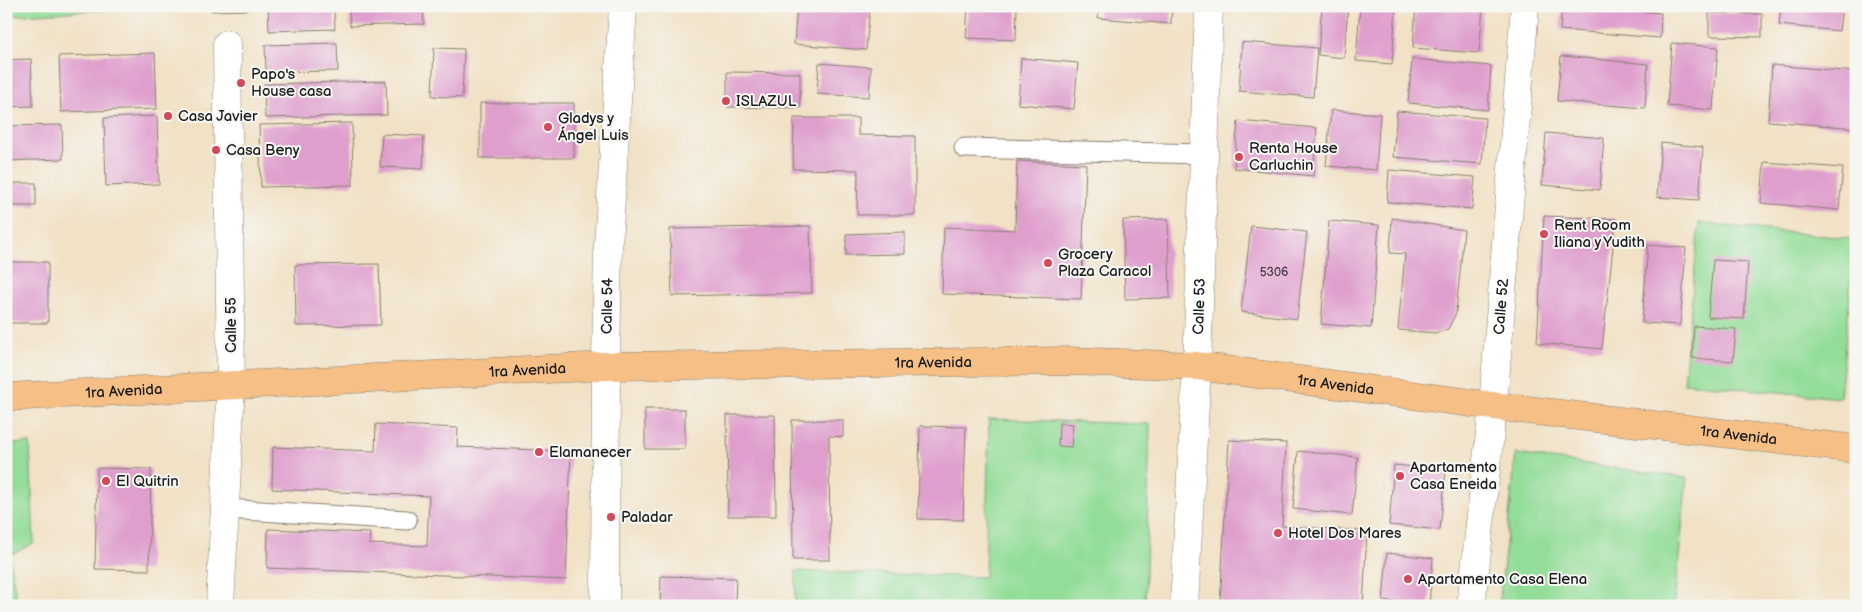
<svg xmlns="http://www.w3.org/2000/svg" width="1862" height="612" viewBox="0 0 1862 612" font-family="'Balsamiq Sans',sans-serif">
<rect width="100%" height="100%" fill="#f6f6f2"/>
<filter id="ink" filterUnits="userSpaceOnUse"><feTurbulence type="fractalNoise" baseFrequency=".02" numOctaves="2"/><feDisplacementMap in="SourceGraphic" scale="10" xChannelSelector="R" yChannelSelector="G"/><feConvolveMatrix kernelMatrix="1 2 1 2 8 2 1 2 1" color-interpolation-filters="sRGB"/></filter>
<filter id="wash" filterUnits="userSpaceOnUse"><feTurbulence type="fractalNoise" baseFrequency=".0096" numOctaves="4" result="noise"/><feDisplacementMap in="SourceGraphic" scale="20" xChannelSelector="R" yChannelSelector="G"/><feGaussianBlur stdDeviation="1.12" result="paint"/><feColorMatrix in="noise" values="0 0 0 0 0 0 0 0 0 0 0 0 0 0 0 0 0 1.4 0 .05"/><feComposite in="paint" operator="in"/></filter>
<g filter="url(#wash)">
<rect width="100%" height="100%" fill="#f1e1c5"/>
<path fill="#93dd98" stroke="#587c5a" d="M 6,6 L 165,6 L 6,16 Z
M 1699,223 L 1855,239 L 1840,398 L 1684,383 Z
M 989,419 L 1150,424 L 1145,606 L 795,606 L 796,571 L 985,577 Z
M 30,443 L 34,543 L 9,556 L 18,606 L 6,606 L 6,444 Z
M 1516,454 L 1687,478 L 1674,606 L 1499,606 Z"/>
<g id="blocks">
<path fill="#df9fcd" d="M 211,6 L 248,6 L 248,10 L 212,11 Z
M 334,6 L 335,29 L 269,31 L 268,7 Z
M 349,6 L 423,6 L 424,24 L 350,26 Z
M 797,6 L 870,6 L 866,50 L 794,44 Z
M 968,6 L 1017,6 L 1016,40 L 966,38 Z
M 1099,6 L 1172,6 L 1171,24 L 1098,18 Z
M 1322,6 L 1348,6 L 1344,58 L 1318,55 Z
M 1360,6 L 1396,6 L 1392,64 L 1356,61 Z
M 1416,6 L 1483,7 L 1479,53 L 1413,48 Z
M 1562,6 L 1661,13 L 1660,38 L 1560,30 Z
M 1781,6 L 1842,6 L 1839,31 L 1779,25 Z
M 1709,13 L 1762,14 L 1762,37 L 1709,36 Z
M 1242,42 L 1317,48 L 1313,97 L 1239,91 Z
M 337,43 L 338,71 L 266,72 L 265,45 Z
M 1672,43 L 1718,47 L 1713,110 L 1667,106 Z
M 434,48 L 464,49 L 462,98 L 432,96 Z
M 155,53 L 157,109 L 61,112 L 59,56 Z
M 1561,56 L 1648,64 L 1645,108 L 1557,101 Z
M 1021,58 L 1078,63 L 1074,109 L 1018,104 Z
M 31,59 L 33,106 L 6,107 L 6,60 Z
M 1412,59 L 1491,66 L 1488,110 L 1408,103 Z
M 819,63 L 871,67 L 869,97 L 817,94 Z
M 1772,65 L 1856,72 L 1856,128 L 1768,121 Z
M 727,72 L 800,73 L 800,108 L 727,107 Z
M 386,81 L 387,115 L 265,118 L 264,84 Z
M 480,103 L 574,103 L 574,158 L 480,158 Z
M 1331,110 L 1380,114 L 1376,170 L 1326,166 Z
M 1397,111 L 1485,118 L 1482,164 L 1393,157 Z
M 157,116 L 159,184 L 106,186 L 104,118 Z
M 794,118 L 858,118 L 858,135 L 915,136 L 915,215 L 857,215 L 858,170 L 793,169 Z
M 1238,121 L 1317,128 L 1313,176 L 1234,168 Z
M 352,123 L 353,185 L 261,187 L 259,125 Z
M 62,125 L 63,159 L 6,161 L 6,126 Z
M 1546,133 L 1604,138 L 1600,190 L 1542,185 Z
M 382,134 L 424,136 L 423,169 L 380,167 Z
M 1661,143 L 1703,147 L 1699,200 L 1657,197 Z
M 1017,161 L 1086,164 L 1081,299 L 942,294 L 944,227 L 1015,230 Z
M 1764,162 L 1843,168 L 1839,210 L 1761,203 Z
M 1389,170 L 1475,177 L 1472,209 L 1387,202 Z
M 6,183 L 36,183 L 36,206 L 6,206 Z
M 1544,216 L 1616,219 L 1602,349 L 1537,343 Z
M 1392,218 L 1464,230 L 1456,313 L 1448,329 L 1435,333 L 1398,330 L 1405,254 L 1390,253 Z
M 1168,219 L 1170,298 L 1125,299 L 1123,220 Z
M 1329,221 L 1379,225 L 1371,328 L 1321,324 Z
M 810,226 L 812,293 L 672,296 L 670,229 Z
M 1251,226 L 1307,232 L 1297,319 L 1241,312 Z
M 905,232 L 905,254 L 846,255 L 846,234 Z
M 1648,245 L 1686,248 L 1680,325 L 1642,323 Z
M 1713,260 L 1748,262 L 1744,319 L 1708,317 Z
M 6,262 L 48,262 L 48,323 L 6,323 Z
M 379,264 L 381,325 L 296,326 L 295,265 Z
M 1694,326 L 1736,329 L 1733,361 L 1692,358 Z
M 645,409 L 685,409 L 685,449 L 645,449 Z
M 727,415 L 775,415 L 776,516 L 728,516 Z
M 792,420 L 843,420 L 843,437 L 829,436 L 830,560 L 793,560 Z
M 1059,423 L 1073,424 L 1071,447 L 1058,446 Z
M 376,424 L 458,428 L 457,447 L 571,451 L 566,580 L 267,568 L 268,529 L 370,533 L 369,544 L 427,546 L 429,496 L 272,489 L 273,447 L 375,451 Z
M 920,426 L 966,427 L 963,520 L 918,519 Z
M 1229,440 L 1286,443 L 1282,526 L 1367,531 L 1363,606 L 1220,606 Z
M 1298,451 L 1358,457 L 1352,515 L 1293,509 Z
M 1394,465 L 1446,470 L 1440,530 L 1389,525 Z
M 97,468 L 151,469 L 149,570 L 95,569 Z
M 1387,553 L 1433,558 L 1429,606 L 1383,601 Z
M 661,576 L 736,578 L 735,606 L 660,606 Z"/>
</g>
</g>
<g filter="url(#ink)">
<use href="#blocks" fill-opacity="0" stroke="#867e70" stroke-width="1"/>
<g fill="none" stroke-linecap="round" stroke-linejoin="round">
<g stroke="#867e70" stroke-width="21">
<path id="service" d="M 964,148 L 1203,154
M 226,509 L 407,520"/>
</g>
<g stroke="#867e70" stroke-width="29">
<g id="minor">
<path d="M 220,606 L 231,385 L 227,44"/>
<path d="M 605,606 L 606,366"/>
<path id="s1" d="M 1184,606 L 1197,366 L 1209,6"/>
<path id="s2" d="M 1471,606 L 1493,406 L 1525,6"/>
</g>
</g>
<g stroke="#867e70" stroke-width="29">
<g id="tertiary">
<path id="s3" d="M 606,366 L 608,245 L 623,6"/>
</g>
</g>
<g stroke="#867e70" stroke-width="29">
<g id="primary">
<path id="s4" d="M 6,397 L 606,366 L 1068,361 L 1197,366 L 1493,406 L 1856,449"/>
</g>
</g>
<use href="#service" stroke="#fff" stroke-width="19"/>
<use href="#minor" stroke="#fff" stroke-width="28"/>
<use href="#tertiary" stroke="#fff" stroke-width="28"/>
<use href="#primary" stroke="#f5bf86" stroke-width="28"/>
</g>
</g>
<g fill="#d1495b" stroke="#f6f6f2" stroke-width="2">
<circle cx="241" cy="83" r="5"/>
<circle cx="726" cy="101" r="5"/>
<circle cx="168" cy="116" r="5"/>
<circle cx="548" cy="127" r="5"/>
<circle cx="216" cy="150" r="5"/>
<circle cx="1239" cy="157" r="5"/>
<circle cx="1544" cy="234" r="5"/>
<circle cx="1048" cy="263" r="5"/>
<circle cx="539" cy="452" r="5"/>
<circle cx="1400" cy="476" r="5"/>
<circle cx="106" cy="481" r="5"/>
<circle cx="611" cy="517" r="5"/>
<circle cx="1278" cy="533" r="5"/>
<circle cx="1408" cy="579" r="5"/>
</g>
<g text-anchor="middle" dominant-baseline="central" stroke-width="4" stroke-linejoin="round" paint-order="stroke">
<g font-size="12" fill="#4d3d48">
<text x="1274" y="272">5306</text>
</g>
<g font-size="15" fill="#1c1c1c" stroke="#f6f6f2" text-anchor="start">
<text x="251" y="74">Papo's<tspan x="251" dy="17">House casa</tspan></text>
<text x="736" y="101">ISLAZUL</text>
<text x="178" y="116">Casa Javier</text>
<text x="558" y="118">Gladys y<tspan x="558" dy="17">Ángel Luis</tspan></text>
<text x="1249" y="148">Renta House<tspan x="1249" dy="17">Carluchin</tspan></text>
<text x="226" y="150">Casa Beny</text>
<text x="1554" y="225">Rent Room<tspan x="1554" dy="17">Iliana y Yudith</tspan></text>
<text x="1058" y="254">Grocery<tspan x="1058" dy="17">Plaza Caracol</tspan></text>
<text x="549" y="452">Elamanecer</text>
<text x="1410" y="467">Apartamento<tspan x="1410" dy="17">Casa Eneida</tspan></text>
<text x="116" y="481">El Quitrin</text>
<text x="621" y="517">Paladar</text>
<text x="1288" y="533">Hotel Dos Mares</text>
<text x="1418" y="579">Apartamento Casa Elena</text>
</g>
<g font-size="15" fill="#1c1c1c" stroke="#f6f6f2">
<text stroke="none"><textPath href="#s3" startOffset="60">Calle 54</textPath></text>
<text stroke="none"><textPath href="#s1" startOffset="300">Calle 53</textPath></text>
<text stroke="none"><textPath href="#s2" startOffset="301">Calle 52</textPath></text>
<text transform="translate(231 325) rotate(-90)">Calle 55</text>
<text stroke="none"><textPath href="#s4" startOffset="928">1ra Avenida</textPath></text>
<text stroke="none"><textPath href="#s4" startOffset="522">1ra Avenida</textPath></text>
<text stroke="none"><textPath href="#s4" startOffset="1332">1ra Avenida</textPath></text>
<text stroke="none"><textPath href="#s4" startOffset="118">1ra Avenida</textPath></text>
<text stroke="none"><textPath href="#s4" startOffset="1738">1ra Avenida</textPath></text>
</g>
</g>
<rect width="1862" height="612" fill="none" stroke="#f6f6f2" stroke-width="25"/>
</svg>
